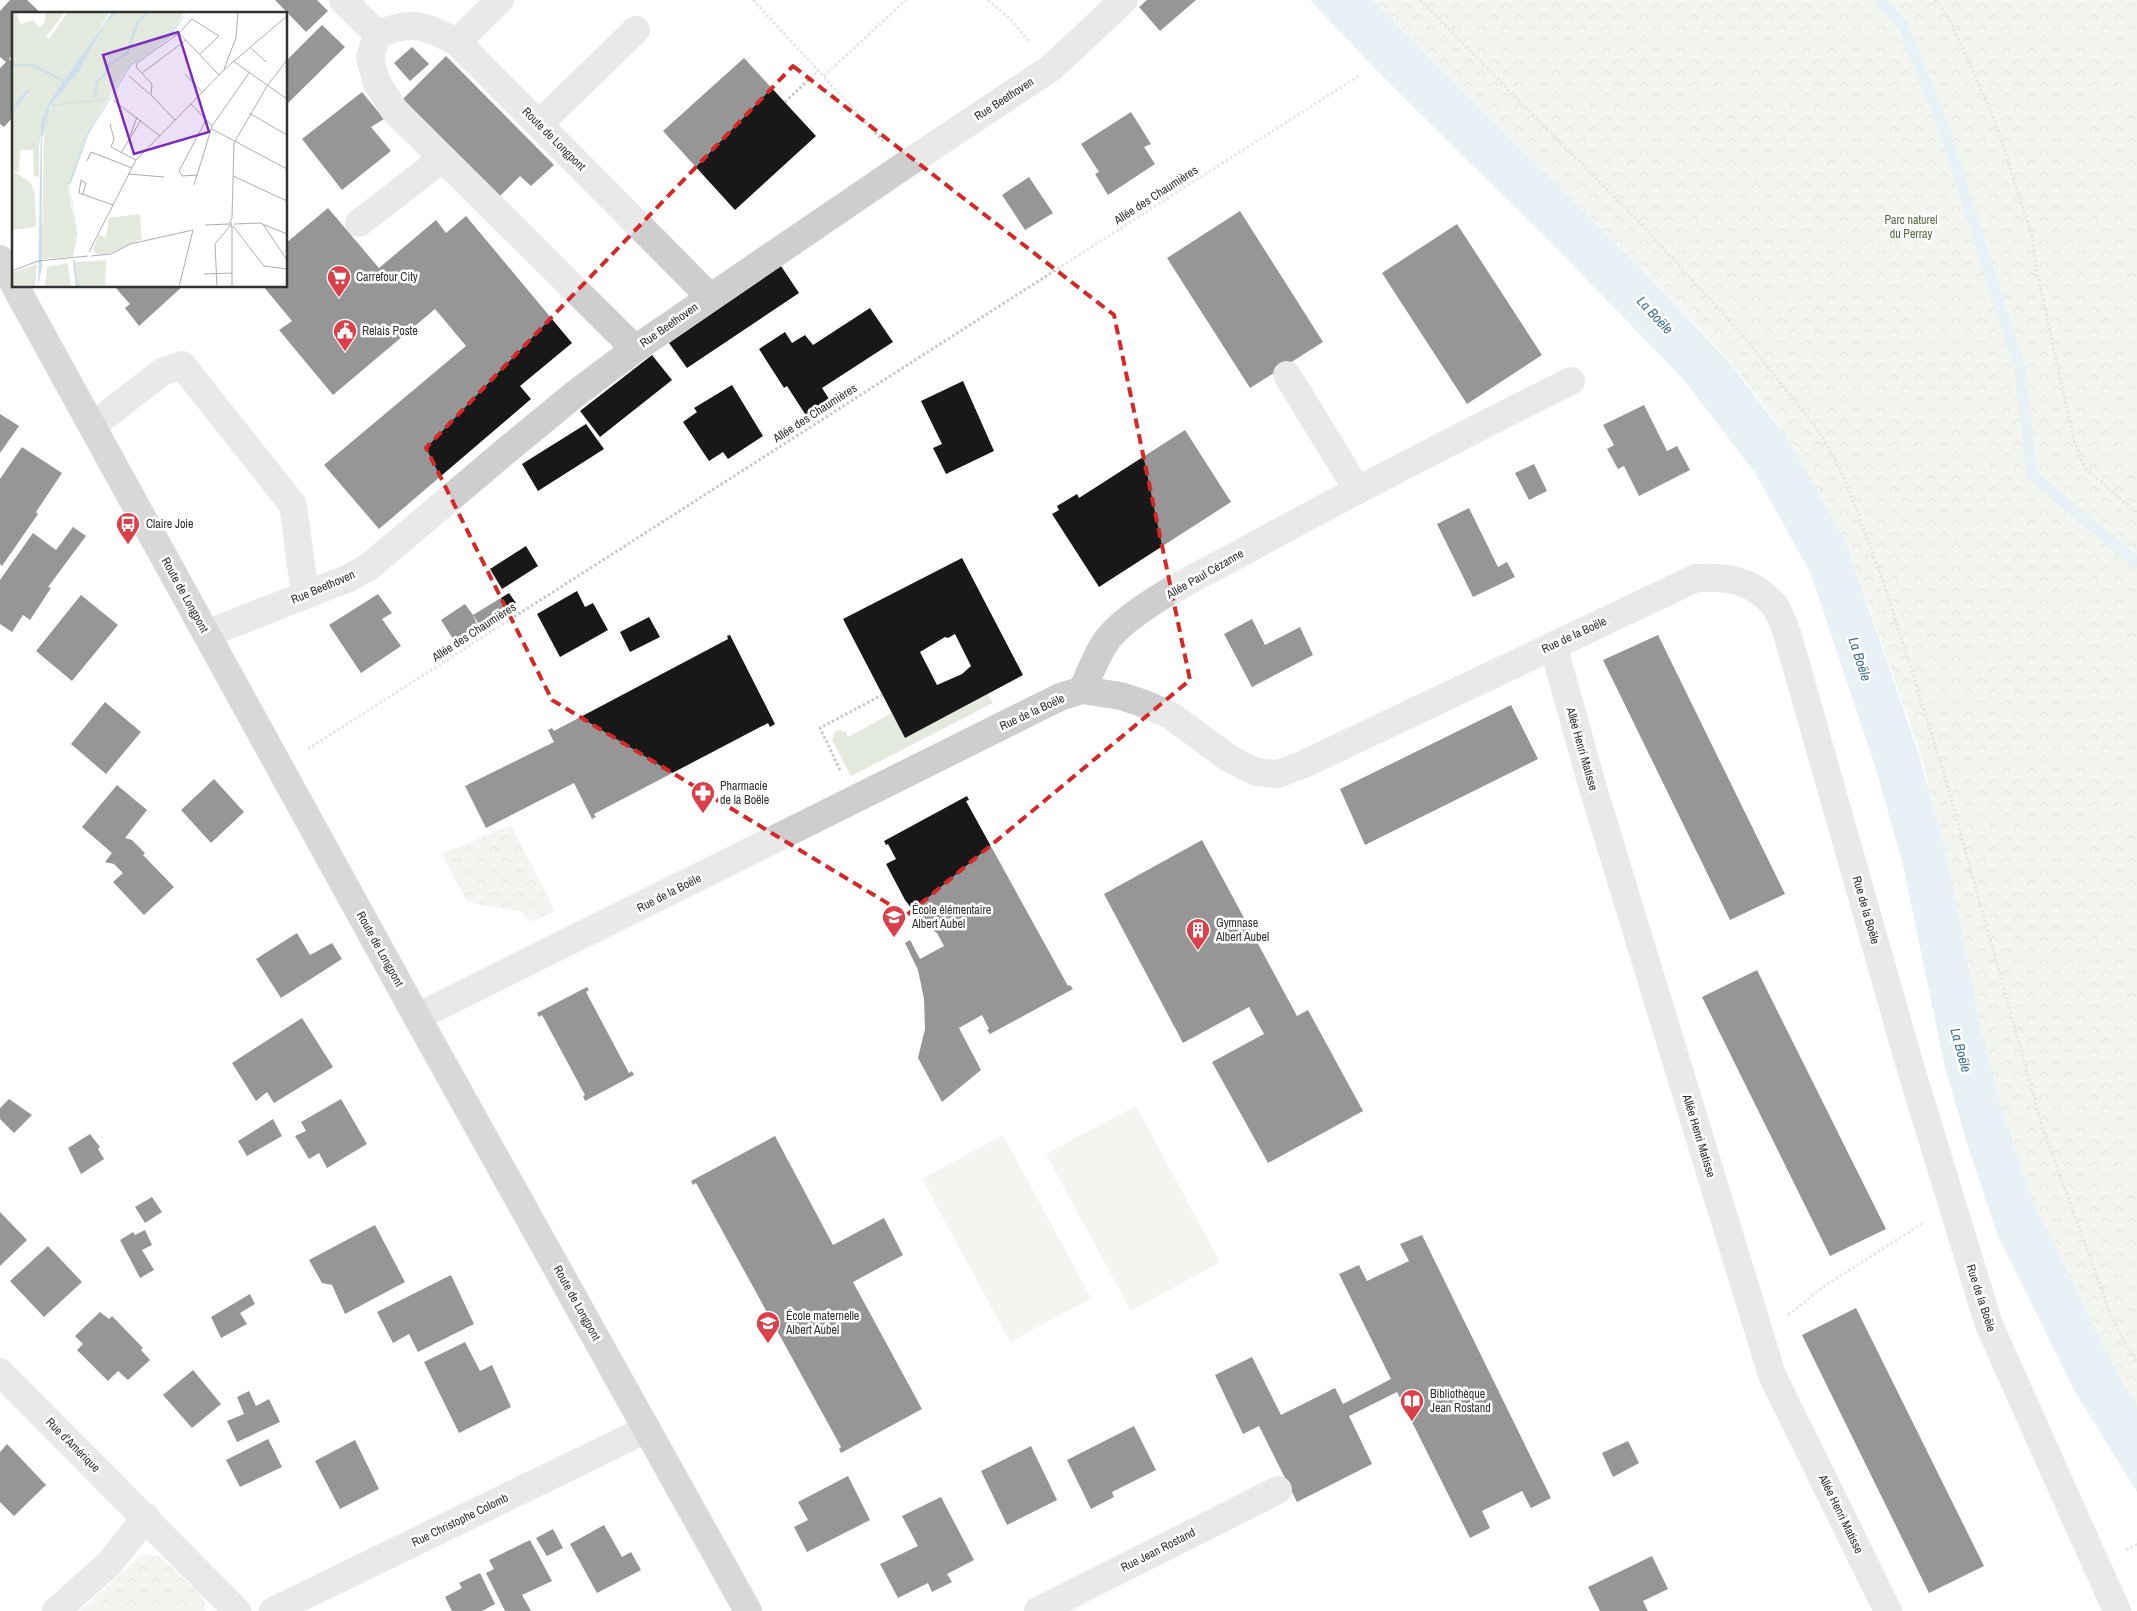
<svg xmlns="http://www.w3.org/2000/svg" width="2137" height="1611" viewBox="0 0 2137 1611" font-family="'Archivo Narrow',sans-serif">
<defs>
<pattern id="forest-crowns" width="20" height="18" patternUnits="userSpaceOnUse" patternTransform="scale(1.25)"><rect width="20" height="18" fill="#e3e9dd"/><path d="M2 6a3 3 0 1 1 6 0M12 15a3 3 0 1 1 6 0" fill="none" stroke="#c3c8be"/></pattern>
</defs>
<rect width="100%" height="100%" fill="#fff"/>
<path fill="#e3e9dd" d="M 988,694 L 993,703 L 851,776 L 832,740 L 834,733 L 839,730 L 846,732 L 848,737 L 892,713 L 905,738 Z
M 1136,1106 L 1220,1262 L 1131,1311 L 1046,1154 Z
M 1003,1135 L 1091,1298 L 1010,1342 L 922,1179 Z"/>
<path fill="url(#forest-crowns)" d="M 1372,0 L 2137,0 L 2137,1410 L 2100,1347 L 2023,1183 L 1981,1047 L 1923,762 L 1849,549 L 1777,423 L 1730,361 L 1637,265 Z
M 511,825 L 555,911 L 531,922 L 522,912 L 467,902 L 442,854 Z
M 149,1555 L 160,1557 L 202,1596 L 206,1605 L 205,1611 L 80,1611 L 140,1556 Z"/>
<path fill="#cddfeb" d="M 1310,0 L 1372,0 L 1637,265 L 1731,364 L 1791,444 L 1847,545 L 1918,752 L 1946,853 L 1981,1031 L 2003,1114 L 2032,1200 L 2105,1350 L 2137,1407 L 2137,1492 L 2075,1392 L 1997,1234 L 1970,1153 L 1944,1064 L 1903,865 L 1876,769 L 1811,574 L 1755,473 L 1685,381 L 1558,250 L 1379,73 Z"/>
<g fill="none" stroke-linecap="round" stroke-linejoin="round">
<path stroke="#cddfeb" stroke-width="11" d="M 1880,0 L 1903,26 L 1944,128 L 2020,370 L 2032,475 L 2137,563"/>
</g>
<path fill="#181818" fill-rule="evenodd" d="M 10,0 L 27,0 L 42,14 L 14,14 L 14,54 L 9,59 L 14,63 L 14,116 L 4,127 L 0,124 L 0,68 L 6,62 L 0,57 L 0,11 Z
M 275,0 L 317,0 L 328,11 L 306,32 Z
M 1147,0 L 1196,0 L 1160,31 L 1139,7 Z
M 322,25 L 345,47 L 286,105 L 286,61 Z
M 412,47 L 429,64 L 410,81 L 394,63 Z
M 446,56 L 554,165 L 531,186 L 520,176 L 499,197 L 403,99 Z
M 744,58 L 816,136 L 735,210 L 663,131 Z
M 362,92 L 384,119 L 371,127 L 391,151 L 342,190 L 302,139 Z
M 1131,112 L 1151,144 L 1144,147 L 1155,164 L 1108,195 L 1095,174 L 1099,172 L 1081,144 Z
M 1029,177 L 1053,213 L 1025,230 L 1002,195 Z
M 328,208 L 379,268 L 436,220 L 446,233 L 466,216 L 572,343 L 520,386 L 531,399 L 379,529 L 324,465 L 466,346 L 435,309 L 333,395 L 279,330 L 292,321 L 263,286 L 286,286 L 286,243 Z
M 1240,211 L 1323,342 L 1250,388 L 1167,258 Z
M 1457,224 L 1542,355 L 1467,404 L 1382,273 Z
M 781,266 L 799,293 L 687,368 L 669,343 Z
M 114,286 L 183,286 L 139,326 L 125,308 L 130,304 Z
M 870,308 L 893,342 L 822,388 L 831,402 L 807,417 L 787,386 L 784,388 L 759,349 L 785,332 L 792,343 L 805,335 L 813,345 Z
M 652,355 L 672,380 L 600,437 L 580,411 Z
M 963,381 L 994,451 L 946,474 L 933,448 L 942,444 L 921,401 Z
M 732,385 L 763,436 L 728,459 L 723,452 L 709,461 L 683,422 L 697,412 L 694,408 Z
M 1644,405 L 1667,451 L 1677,446 L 1690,470 L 1639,496 L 1624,466 L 1618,469 L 1607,449 L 1614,445 L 1603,425 Z
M 0,414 L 19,426 L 0,453 Z
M 586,424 L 604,449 L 538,491 L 522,464 Z
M 1185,430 L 1231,502 L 1099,587 L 1052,514 L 1059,510 L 1057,506 L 1077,494 L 1079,498 Z
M 22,447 L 62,473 L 36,512 L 38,514 L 2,566 L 0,564 L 0,479 Z
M 1534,464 L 1547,491 L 1529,500 L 1515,473 Z
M 1469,508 L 1498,567 L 1507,562 L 1515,577 L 1473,597 L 1437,524 Z
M 73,527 L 86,536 L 48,587 L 51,588 L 30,620 L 23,615 L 12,632 L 0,624 L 0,580 L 33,533 L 56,550 Z
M 526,546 L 538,566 L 502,589 L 490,569 Z
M 962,558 L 1023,675 L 905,738 L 843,619 ZM 955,634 L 971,666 L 962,674 L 937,685 L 920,652 L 945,637 L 948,638 Z
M 577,591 L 585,607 L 593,603 L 608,630 L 560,657 L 537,614 Z
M 509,593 L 516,603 L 480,626 L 473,615 L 478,627 L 455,642 L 441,620 L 465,604 L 473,615 Z
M 378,594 L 392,613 L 382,619 L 401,646 L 361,673 L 329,625 Z
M 81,595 L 118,625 L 72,681 L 36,651 Z
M 649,617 L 660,637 L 630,652 L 620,632 Z
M 1252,619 L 1265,645 L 1300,627 L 1313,655 L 1252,687 L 1224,634 Z
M 730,635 L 775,724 L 770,727 L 768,723 L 594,814 L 596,817 L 592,819 L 574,783 L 486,828 L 465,786 L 554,742 L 548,730 L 552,728 L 554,731 L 728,639 L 727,636 Z
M 1658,635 L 1785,894 L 1730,920 L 1603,660 Z
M 105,702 L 141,732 L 106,774 L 71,744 Z
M 1511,705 L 1538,759 L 1365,845 L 1340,789 Z
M 214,779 L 244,812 L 211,843 L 181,810 Z
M 117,785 L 147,810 L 125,838 L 132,840 L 145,853 L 143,855 L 174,887 L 144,915 L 113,882 L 123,873 L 114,864 L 105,862 L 112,853 L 82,827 Z
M 967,796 L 969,800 L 966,801 L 1068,986 L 1070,985 L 1073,989 L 990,1034 L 987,1030 L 989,1029 L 982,1015 L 959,1028 L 981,1070 L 942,1102 L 918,1058 L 925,1029 L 924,999 L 918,970 L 905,943 L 910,940 L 920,959 L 944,946 L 937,933 L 922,922 L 905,900 L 886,864 L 896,859 L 888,844 L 886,845 L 884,841 Z
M 1202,840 L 1297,1016 L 1308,1010 L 1363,1111 L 1268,1163 L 1212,1062 L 1264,1034 L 1249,1007 L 1183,1043 L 1104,894 Z
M 297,933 L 310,955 L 332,943 L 342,959 L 281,998 L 256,959 Z
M 1757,970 L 1886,1229 L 1830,1256 L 1702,997 Z
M 587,987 L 589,990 L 586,992 L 629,1073 L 632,1071 L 634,1075 L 585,1101 L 583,1096 L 585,1095 L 542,1015 L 539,1017 L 537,1013 Z
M 302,1018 L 333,1067 L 274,1103 L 267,1092 L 256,1101 L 232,1063 Z
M 9,1099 L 32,1115 L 14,1133 L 0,1119 L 0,1108 Z
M 341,1099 L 367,1144 L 327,1168 L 319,1153 L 309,1159 L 295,1136 L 306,1131 L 301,1122 Z
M 273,1119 L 282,1136 L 247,1156 L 238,1141 Z
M 90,1134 L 100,1147 L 98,1149 L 104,1159 L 81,1174 L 68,1148 Z
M 775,1136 L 833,1245 L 884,1218 L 903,1255 L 853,1282 L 922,1409 L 841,1453 L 839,1449 L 841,1447 L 696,1183 L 693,1185 L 691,1181 Z
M 152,1197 L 162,1212 L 145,1223 L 135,1207 Z
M 0,1212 L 27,1240 L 0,1266 Z
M 375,1225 L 405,1282 L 345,1314 L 332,1285 L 322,1283 L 309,1260 Z
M 145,1230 L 152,1245 L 142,1250 L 154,1270 L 140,1278 L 120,1240 L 133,1232 L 135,1235 Z
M 1422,1235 L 1551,1498 L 1531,1508 L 1522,1491 L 1482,1511 L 1490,1528 L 1470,1538 L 1397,1392 L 1349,1416 L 1372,1464 L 1297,1502 L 1259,1426 L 1243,1434 L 1215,1375 L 1252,1357 L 1281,1415 L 1335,1388 L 1343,1404 L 1391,1379 L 1339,1274 L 1359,1265 L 1367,1281 L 1409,1261 L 1400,1244 Z
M 48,1246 L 82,1282 L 44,1317 L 10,1281 Z
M 451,1275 L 474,1324 L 418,1352 L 409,1334 L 393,1343 L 377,1312 Z
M 250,1294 L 255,1304 L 240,1313 L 247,1324 L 221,1338 L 211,1317 Z
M 1856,1308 L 1984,1566 L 1929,1593 L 1802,1335 Z
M 100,1312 L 109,1319 L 112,1316 L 143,1348 L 141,1350 L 150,1360 L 128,1380 L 118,1371 L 108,1381 L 77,1350 L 83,1344 L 75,1336 Z
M 465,1342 L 480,1371 L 492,1365 L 511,1407 L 459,1433 L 424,1362 Z
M 193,1370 L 221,1404 L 192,1428 L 163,1395 Z
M 249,1391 L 256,1406 L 269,1399 L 280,1422 L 237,1442 L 227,1421 L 244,1414 L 237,1397 Z
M 1134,1426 L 1156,1470 L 1112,1492 L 1114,1497 L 1091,1509 L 1067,1460 Z
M 268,1439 L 282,1467 L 240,1487 L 226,1460 Z
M 355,1440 L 379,1489 L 340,1509 L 315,1461 Z
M 1628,1441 L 1639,1463 L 1613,1477 L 1602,1453 Z
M 7,1444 L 46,1485 L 14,1516 L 0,1502 L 0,1452 Z
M 1031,1446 L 1057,1500 L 1007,1525 L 981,1471 Z
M 848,1476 L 870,1520 L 807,1552 L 794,1527 L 808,1520 L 798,1502 Z
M 941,1497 L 974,1560 L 947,1574 L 952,1582 L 932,1592 L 928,1583 L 898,1598 L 880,1564 L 918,1546 L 902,1516 Z
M 604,1525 L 622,1557 L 631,1552 L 641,1570 L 597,1593 L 570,1544 Z
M 553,1529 L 563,1548 L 547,1556 L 536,1538 Z
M 530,1540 L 552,1581 L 522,1595 L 531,1611 L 505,1611 L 486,1573 L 494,1569 L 489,1560 Z
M 1652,1556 L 1668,1589 L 1643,1601 L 1648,1611 L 1600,1611 L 1588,1587 Z
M 480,1573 L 495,1604 L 482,1611 L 452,1611 L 445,1597 L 462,1588 L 459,1583 Z"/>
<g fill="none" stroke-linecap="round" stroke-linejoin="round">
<path stroke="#c8c8c8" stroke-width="3" stroke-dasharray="2.5 2.5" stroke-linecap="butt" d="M 753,0 L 883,141
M 988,0 L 1011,20 L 1030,43
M 1420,0 L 1641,224 L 1745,338 L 1820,433 L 1846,481 L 1885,587 L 1942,767 L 2043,1129 L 2114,1323 L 2137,1363
M 1935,0 L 1949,18 L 1996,124 L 2032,236 L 2036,268 L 2074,441 L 2085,468 L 2137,513
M 824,76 L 906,0
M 785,102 L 819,70
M 308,749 L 1360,75
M 840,770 L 820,728 L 882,695
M 1788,1315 L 1823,1287 L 1923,1223
M 2126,1550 L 2137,1544"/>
<path stroke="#cecece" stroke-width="28" d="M 343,0 L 377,34 L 370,58 L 376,81 L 394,110 L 635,349
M 377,34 C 415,21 421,24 457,42 L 710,297
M 457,42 L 500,0
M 539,124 L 636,30
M 359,223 L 442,159
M 1287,375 L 1357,489
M 92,426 L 162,372 L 182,365 L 293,505 L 305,595
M 206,634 L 349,578 L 370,566 L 507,450 L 575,394 L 635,349 L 902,167 L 1051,68 L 1124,0
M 1553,645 L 1592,785 L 1772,1375 L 1888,1611
M 1082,690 C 1091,672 1098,649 1112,634 C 1142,602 1204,573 1243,552 C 1351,492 1461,436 1571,381
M 417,1017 L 1060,697 L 1082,690 L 1121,696 L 1145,704 L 1170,715 L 1230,759 L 1256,772 L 1278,774 L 1302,765 L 1696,578 C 1728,577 1751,579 1774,605 C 1780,612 1783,624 1787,633 L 1910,1066 L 1989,1325 L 2117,1611
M 0,1372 L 237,1611
M 56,1611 L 110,1563 L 146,1517
M 273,1611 L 647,1429
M 1038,1611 L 1278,1490"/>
<path stroke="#a9a9a9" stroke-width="28" d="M 0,259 L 14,284
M 15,286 L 417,1017 L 748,1611"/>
</g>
<path d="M0 0H2137V1611H0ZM 793,66 L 1114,315 L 1190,680 L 907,915 L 552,700 L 426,448 Z" fill="#fff" fill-opacity=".55" fill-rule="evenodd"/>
<path fill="none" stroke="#d62828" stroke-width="4" stroke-dasharray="10 6" stroke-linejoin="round" d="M 793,66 L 1114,315 L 1190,680 L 907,915 L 552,700 L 426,448 Z"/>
<defs>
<g id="supermarket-pin" transform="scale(1.25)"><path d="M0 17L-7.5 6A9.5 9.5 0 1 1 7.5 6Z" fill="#db3f49" stroke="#fff"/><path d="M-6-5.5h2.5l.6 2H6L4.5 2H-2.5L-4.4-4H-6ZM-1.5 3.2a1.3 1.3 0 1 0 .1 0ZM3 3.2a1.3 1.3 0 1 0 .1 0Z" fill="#fff"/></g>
<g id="civic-pin" transform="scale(1.25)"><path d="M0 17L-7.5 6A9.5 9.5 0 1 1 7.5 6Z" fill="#db3f49" stroke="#fff"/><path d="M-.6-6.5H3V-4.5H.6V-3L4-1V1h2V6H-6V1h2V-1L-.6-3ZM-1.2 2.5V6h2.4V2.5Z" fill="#fff"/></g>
<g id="bus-pin" transform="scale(1.25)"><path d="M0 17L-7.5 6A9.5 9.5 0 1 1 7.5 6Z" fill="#db3f49" stroke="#fff"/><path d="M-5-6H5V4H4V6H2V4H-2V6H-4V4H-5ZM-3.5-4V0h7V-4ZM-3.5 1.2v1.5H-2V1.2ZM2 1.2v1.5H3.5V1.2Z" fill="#fff"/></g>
<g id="pharmacy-pin" transform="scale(1.25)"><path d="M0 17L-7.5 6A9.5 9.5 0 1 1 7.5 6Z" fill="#db3f49" stroke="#fff"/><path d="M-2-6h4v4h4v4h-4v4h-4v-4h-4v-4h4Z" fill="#fff"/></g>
<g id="school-pin" transform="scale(1.25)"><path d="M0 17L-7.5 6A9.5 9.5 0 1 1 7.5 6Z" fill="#db3f49" stroke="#fff"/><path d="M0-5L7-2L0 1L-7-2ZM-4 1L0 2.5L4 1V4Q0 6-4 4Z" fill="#fff"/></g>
<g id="building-pin" transform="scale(1.25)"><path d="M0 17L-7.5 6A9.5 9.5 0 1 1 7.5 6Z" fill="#db3f49" stroke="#fff"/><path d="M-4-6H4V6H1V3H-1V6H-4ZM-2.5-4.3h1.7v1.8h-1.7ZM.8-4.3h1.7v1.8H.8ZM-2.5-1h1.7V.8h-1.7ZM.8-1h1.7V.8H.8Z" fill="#fff"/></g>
<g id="library-pin" transform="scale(1.25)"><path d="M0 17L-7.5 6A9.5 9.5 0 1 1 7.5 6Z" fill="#db3f49" stroke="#fff"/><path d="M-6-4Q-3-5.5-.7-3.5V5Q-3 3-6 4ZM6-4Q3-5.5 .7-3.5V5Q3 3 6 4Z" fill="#fff"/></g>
</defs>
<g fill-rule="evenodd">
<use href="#supermarket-pin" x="339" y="277"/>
<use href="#civic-pin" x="345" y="331"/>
<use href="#bus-pin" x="128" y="524"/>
<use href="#pharmacy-pin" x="703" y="793"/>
<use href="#school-pin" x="894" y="917"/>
<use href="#building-pin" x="1198" y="930"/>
<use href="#school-pin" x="768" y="1323"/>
<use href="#library-pin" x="1412" y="1401"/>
</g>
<g text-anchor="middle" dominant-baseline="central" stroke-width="5" stroke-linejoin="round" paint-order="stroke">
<g font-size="12" fill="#313131" stroke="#fff">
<text transform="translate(1004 99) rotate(-33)">Rue Beethoven</text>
<text transform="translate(554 139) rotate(45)">Route de Longpont</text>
<text transform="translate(1156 195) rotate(-33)">Allée des Chaumières</text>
<text transform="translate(669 325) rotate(-35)">Rue Beethoven</text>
<text transform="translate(815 413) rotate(-33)">Allée des Chaumières</text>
<text transform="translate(1205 574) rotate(-30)">Allée Paul Cézanne</text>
<text transform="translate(323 587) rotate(-23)">Rue Beethoven</text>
<text transform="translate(185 595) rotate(61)">Route de Longpont</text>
<text transform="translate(474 632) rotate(-33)">Allée des Chaumières</text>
<text transform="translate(1574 635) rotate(-25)">Rue de la Boële</text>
<text transform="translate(1032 712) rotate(-25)">Rue de la Boële</text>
<text transform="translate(1582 749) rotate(74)">Allée Henri Matisse</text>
<text transform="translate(669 893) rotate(-27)">Rue de la Boële</text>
<text transform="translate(1866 910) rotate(74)">Rue de la Boële</text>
<text transform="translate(380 949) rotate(61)">Route de Longpont</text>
<text transform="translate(1699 1136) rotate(73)">Allée Henri Matisse</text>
<text transform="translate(1981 1298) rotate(72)">Rue de la Boële</text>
<text transform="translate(577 1303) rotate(61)">Route de Longpont</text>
<text transform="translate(73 1445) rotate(45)">Rue d'Amérique</text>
<text transform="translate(1841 1514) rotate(64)">Allée Henri Matisse</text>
<text transform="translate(460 1520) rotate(-26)">Rue Christophe Colomb</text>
<text transform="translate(1158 1550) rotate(-27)">Rue Jean Rostand</text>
</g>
<g font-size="12" fill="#536a40" stroke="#fff">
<text x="1911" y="220">Parc naturel<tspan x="1911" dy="14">du Perray</tspan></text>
</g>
<g font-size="12" fill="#313131" stroke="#fff" text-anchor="start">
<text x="356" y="277">Carrefour City</text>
<text x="362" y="331">Relais Poste</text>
<text x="146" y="524">Claire Joie</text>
<text x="720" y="786">Pharmacie<tspan x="720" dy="14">de la Boële</tspan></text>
<text x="912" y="910">École élémentaire<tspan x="912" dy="14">Albert Aubel</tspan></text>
<text x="1216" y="923">Gymnase<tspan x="1216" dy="14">Albert Aubel</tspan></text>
<text x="786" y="1316">École maternelle<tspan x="786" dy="14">Albert Aubel</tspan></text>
<text x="1430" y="1394">Bibliothèque<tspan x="1430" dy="14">Jean Rostand</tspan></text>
</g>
<g font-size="14" font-style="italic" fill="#43708e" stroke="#fff">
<text transform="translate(1655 315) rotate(47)">La Boële</text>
<text transform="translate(1860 659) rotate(72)">La Boële</text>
<text transform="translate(1961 1050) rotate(75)">La Boële</text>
</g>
</g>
<g transform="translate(12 12)">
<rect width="275" height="275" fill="#fff"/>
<path d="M 56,0 L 98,0 L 75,36 L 58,40 L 37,27 ZM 0,158 L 19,171 L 23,183 L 24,215 L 0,218 ZM 94,248 L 93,275 L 66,275 L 64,250 ZM 56,251 L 59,275 L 33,275 L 35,255 ZM 25,252 L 23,275 L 0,275 L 0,261 Z" fill="#e3e9dd"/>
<path d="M 0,0 L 8,0 L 5,2 L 8,12 L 21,8 L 28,16 L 33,9 L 34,0 L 53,0 L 34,25 L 58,40 L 75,36 L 38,88 L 32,102 L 27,134 L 27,165 L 22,164 L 21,138 L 8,138 L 7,160 L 0,158 ZM 105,0 L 173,0 L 154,26 L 116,54 L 76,119 L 56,174 L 64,221 L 61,245 L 30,247 L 32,112 L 41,89 L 67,59 L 92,13 ZM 129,221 L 130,227 L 99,241 L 86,243 L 81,237 L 87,222 L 95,226 Z" fill="#e3e9dd"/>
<path d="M 128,202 L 129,221 L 94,226 L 97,206 Z" fill="#e3e9dd"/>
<path d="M 100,0 L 105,0 L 92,13 L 67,59 L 39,93 L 98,86 L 117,53 L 151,29 L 175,0 L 157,26 L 119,54 L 77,121 L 58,174 L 65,222 L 62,245 L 64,221 L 57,170 L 76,119 L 97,87 L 38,94 L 30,127 L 30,255 L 26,275 L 29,110 L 38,88 Z" fill="#cddfeb"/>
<path fill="none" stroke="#cddfeb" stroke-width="2.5" d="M 0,53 L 20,53 L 52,69M 83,85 L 85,69 L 93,63 L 96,54 L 115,41 L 126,9 L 137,0M 0,99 L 16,78M 62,248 L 65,275"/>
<path fill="none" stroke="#adadad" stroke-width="1" d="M 167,21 L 180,7 L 207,24 L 187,43M 238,35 L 254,50M 221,49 L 275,87M 212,57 L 224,26 L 226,0M 130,61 L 174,28M 173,62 L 190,80M 117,64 L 138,82M 101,88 L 148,124M 179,92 L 200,114M 237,101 L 275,123M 163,108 L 139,83 L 140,72 L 124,55 L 125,51 L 167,21 L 207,63M 98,112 L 102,127 L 99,135 L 124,148M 200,117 L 275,157M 118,124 L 125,105M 109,141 L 129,108M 75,149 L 79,140 L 120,156M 116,162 L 152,165M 185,163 L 170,164 L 167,159 L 194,108M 221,164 L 275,189M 182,173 L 200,114 L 237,61M 71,182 L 74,171 L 69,168 L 67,181 L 101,193M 219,210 L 220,215 L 217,212 L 220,206 L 222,131 L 255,74 L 275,48M 222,212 L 248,211 L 275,222M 251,212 L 275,248M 193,213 L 217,212M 221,214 L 252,254 L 275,257M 220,215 L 220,275M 77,240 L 124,148 L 214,56 L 275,4M 79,244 L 99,242 L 118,232 L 181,218 L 167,275M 0,259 L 26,249 L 76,244M 192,262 L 220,261M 205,275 L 203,232 L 218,214"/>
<path fill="#7b2cbf" fill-opacity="0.15" stroke="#7b2cbf" stroke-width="2.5" d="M 166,20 L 197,120 L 122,142 L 91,43 Z"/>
<rect width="275" height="275" fill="none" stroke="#313131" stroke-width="2.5"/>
</g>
</svg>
